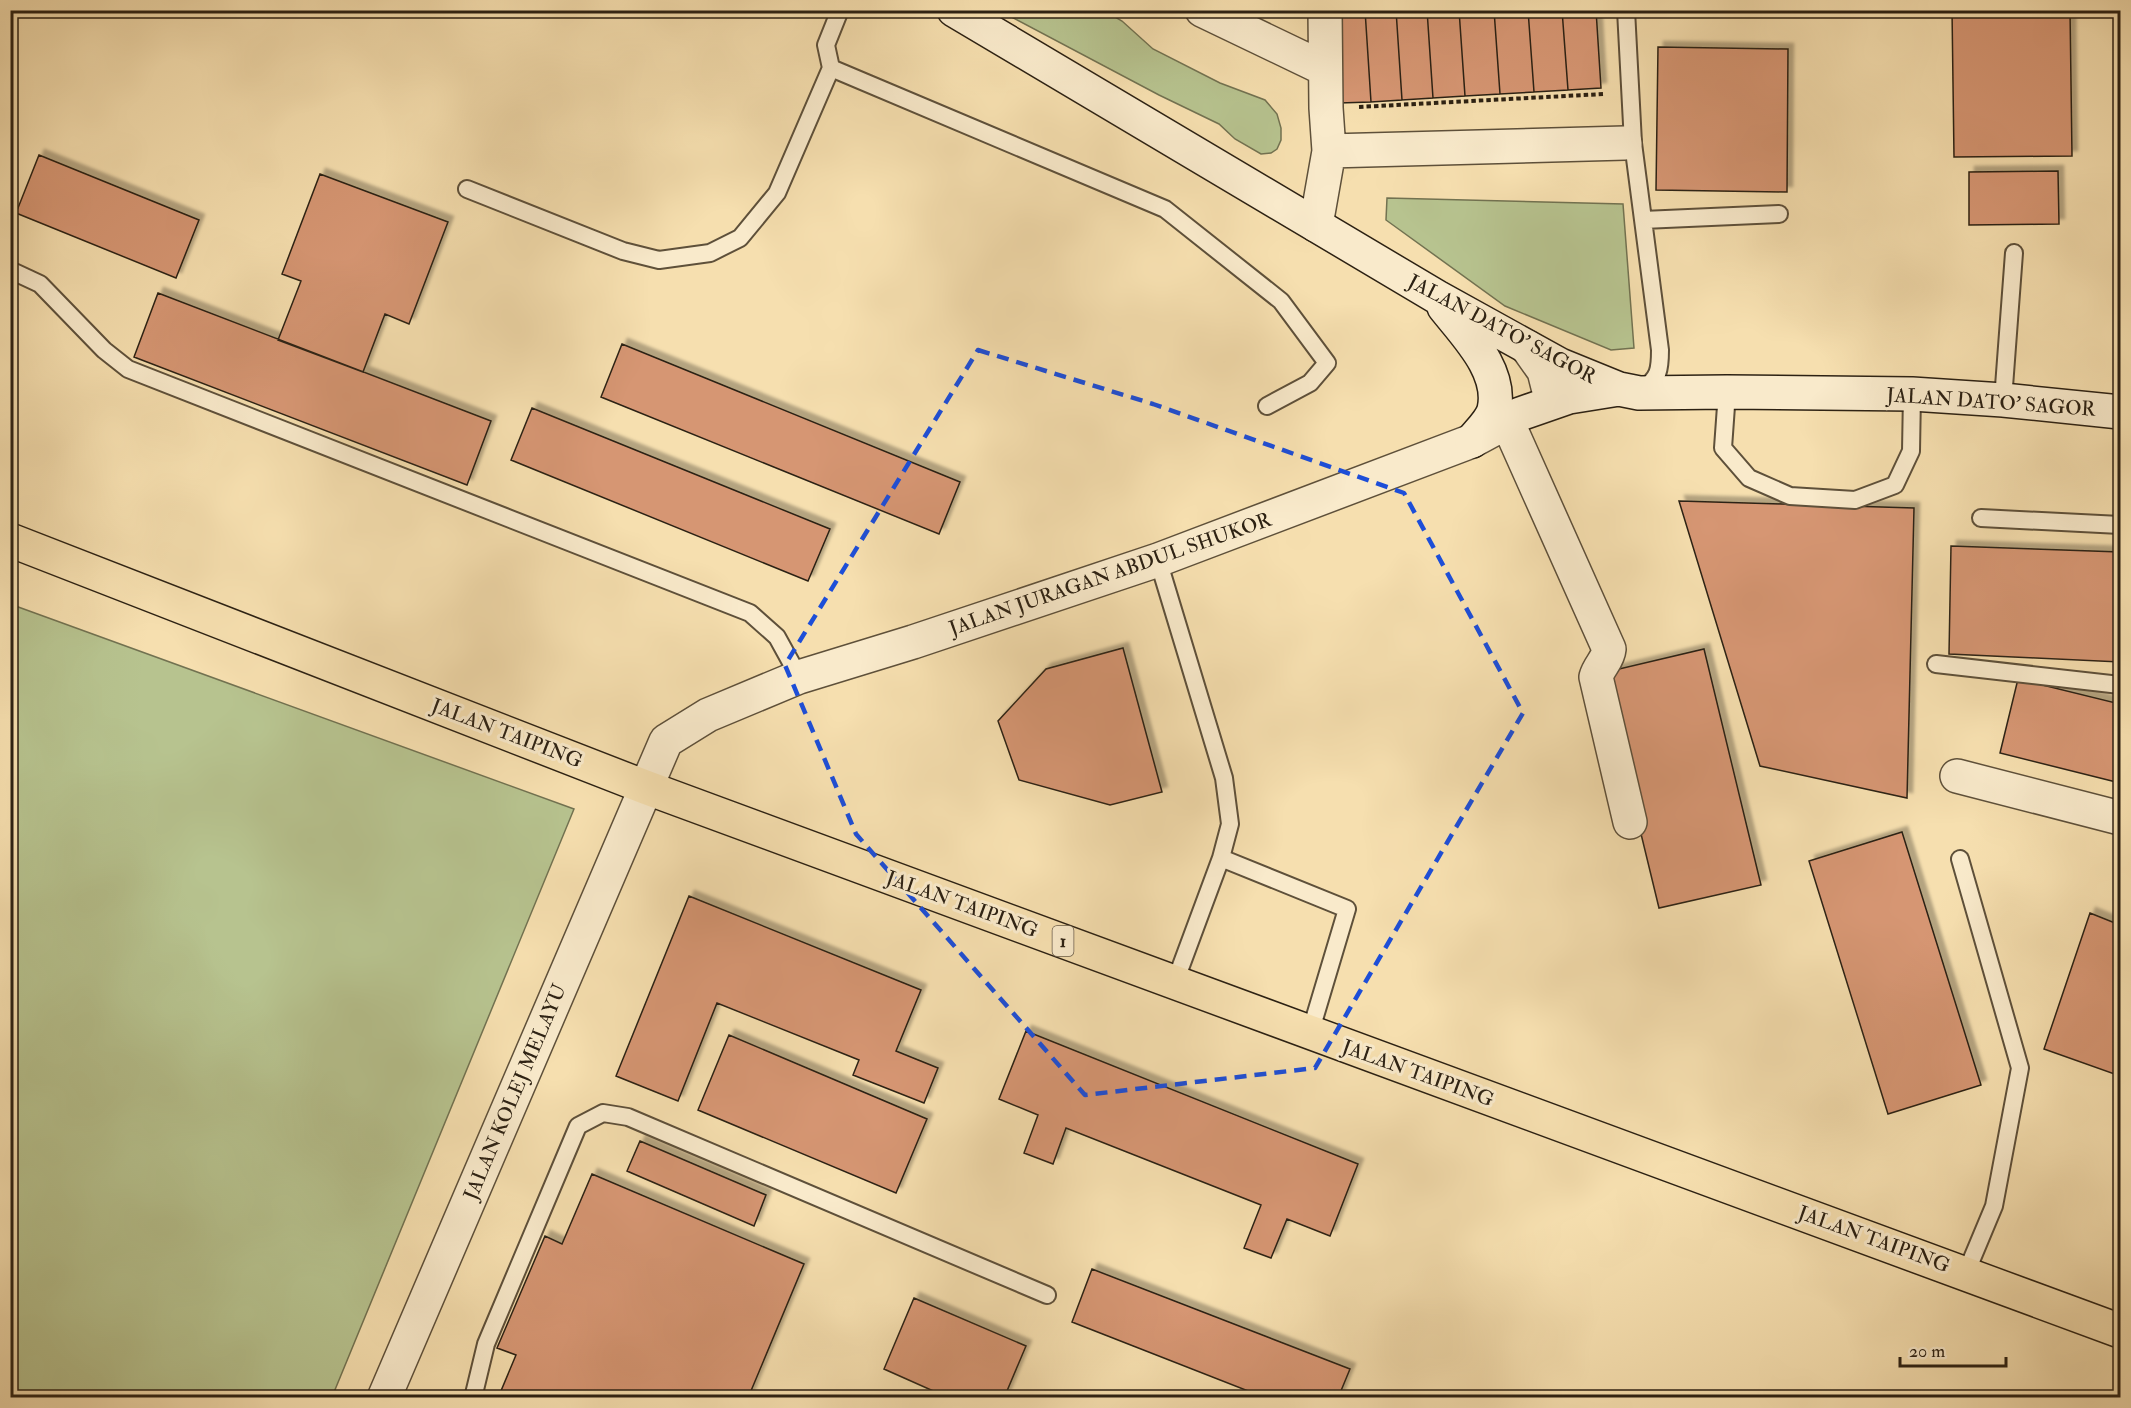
<svg xmlns="http://www.w3.org/2000/svg" width="2131" height="1408" viewBox="0 0 2131 1408" font-family="'IM FELL Double Pica',serif">
<defs>
<filter id="shadow"><feDropShadow dx="5.5" dy="-5.5" stdDeviation="1.5" flood-color="#0004"/></filter>
</defs>
<rect width="100%" height="100%" fill="#f6dfaf"/>
<filter id="stains"><feTurbulence type="fractalNoise" baseFrequency=".00333" numOctaves="4"/><feColorMatrix values="0 0 0 0 .2 0 0 0 0 .09 0 0 0 0 .02 0 0 0 .5 -.17"/></filter>
<radialGradient id="worn" r=".72"><stop offset=".6" stop-color="#630" stop-opacity="0"/><stop offset="1" stop-color="#630" stop-opacity=".3"/></radialGradient>
<path fill="#b7c38f" stroke="#727251" stroke-width="1.5" d="M 1000,11 L 1105,11 L 1122,21 L 1153,49 L 1220,83 L 1265,100 L 1277,114 L 1281,128 L 1281,140 L 1277,149 L 1271,153 L 1261,154 L 1235,139 L 1219,124 L 1159,95 Z
M 1387,198 L 1623,204 L 1634,348 L 1611,350 L 1505,306 L 1386,220 Z
M 10,604 L 574,809 L 332,1397 L 11,1397 Z"/>
<path fill="#d69673" stroke="#2c2113" stroke-width="1.5" filter="url(#shadow)" d="M 1333,10 L 1365,10 L 1371,102 L 1339,103 Z
M 1365,10 L 1396,10 L 1402,100 L 1371,102 Z
M 1396,10 L 1427,10 L 1433,98 L 1402,100 Z
M 1427,10 L 1459,10 L 1465,96 L 1433,98 Z
M 1459,10 L 1494,10 L 1500,94 L 1465,96 Z
M 1494,10 L 1528,10 L 1534,92 L 1500,94 Z
M 1528,10 L 1562,10 L 1568,90 L 1534,92 Z
M 1562,10 L 1596,10 L 1601,88 L 1568,90 Z
M 1952,10 L 2070,10 L 2072,156 L 1954,157 Z
M 1658,47 L 1788,49 L 1787,192 L 1656,190 Z
M 39,155 L 199,220 L 176,278 L 16,213 Z
M 2058,171 L 2059,224 L 1969,225 L 1969,172 Z
M 320,174 L 448,222 L 409,324 L 385,314 L 363,372 L 278,340 L 301,281 L 282,274 Z
M 158,293 L 491,421 L 467,485 L 134,357 Z
M 622,344 L 960,482 L 939,534 L 601,397 Z
M 532,408 L 830,529 L 808,581 L 511,460 Z
M 1679,501 L 1914,508 L 1907,798 L 1760,766 Z
M 1951,546 L 2120,552 L 2120,662 L 1949,654 Z
M 1123,648 L 1162,792 L 1110,805 L 1019,780 L 998,721 L 1046,669 Z
M 1704,649 L 1761,885 L 1659,908 L 1602,673 Z
M 2018,679 L 2120,704 L 2120,783 L 2000,753 Z
M 1902,832 L 1981,1085 L 1888,1114 L 1809,861 Z
M 689,896 L 921,990 L 896,1051 L 938,1068 L 924,1103 L 853,1075 L 859,1060 L 717,1003 L 678,1101 L 616,1076 Z
M 2090,913 L 2120,925 L 2120,1076 L 2044,1049 Z
M 1026,1031 L 1358,1164 L 1330,1236 L 1287,1219 L 1271,1258 L 1244,1248 L 1261,1205 L 1066,1128 L 1053,1164 L 1024,1153 L 1038,1115 L 999,1099 Z
M 729,1035 L 927,1119 L 896,1193 L 698,1110 Z
M 640,1141 L 766,1195 L 754,1226 L 627,1171 Z
M 592,1174 L 804,1264 L 748,1398 L 498,1398 L 516,1355 L 497,1348 L 545,1236 L 562,1244 Z
M 1092,1269 L 1350,1369 L 1338,1398 L 1266,1398 L 1072,1322 Z
M 914,1298 L 1026,1346 L 1004,1398 L 949,1398 L 884,1369 Z"/>
<g fill="none" stroke-linecap="round" stroke-linejoin="round">
<g stroke="#5e503a" stroke-width="20">
<path id="service" d="M 840,10 L 826,45 L 831,68 L 1165,209 L 1281,301 L 1327,363 L 1310,383 L 1267,406
M 1626,10 L 1633,143 L 1660,350 C 1660,370 1659,378 1642,390
M 467,189 L 623,251 L 659,260 L 710,253 L 740,238 L 777,193 L 831,68
M 1643,220 L 1779,214
M 10,270 L 40,284 L 104,350 L 128,369 L 750,613 L 777,637 L 799,677
M 1727,392 L 1723,448 L 1749,478 L 1790,496 L 1855,500 L 1895,485 L 1911,451 L 1912,394
M 2003,400 L 2014,253
M 1981,518 L 2120,525
M 1158,560 L 1224,778 L 1230,824 L 1221,858
M 1936,664 L 2120,685
M 1960,859 L 2020,1068 L 1994,1206 L 1966,1273
M 1175,982 L 1221,858 L 1347,909 L 1310,1033
M 473,1398 L 486,1344 L 578,1126 L 603,1113 L 628,1117 L 1047,1295"/>
</g>
<g stroke="#5e503a" stroke-width="36">
<path id="minor" d="M 1202,10 L 1325,69
M 1329,151 L 1625,143
M 1316,225 L 1329,151 L 1326,108 L 1325,10
M 1527,347 L 1544,371 L 1548,387
M 1507,421 L 1609,649 C 1608,660 1599,666 1596,677 L 1630,822
M 1957,776 L 2120,818
M 384,1398 L 666,741 L 708,715 L 799,677 L 913,642 L 1158,560 L 1472,441 L 1496,428"/>
</g>
<g stroke="#2c2113" stroke-width="36">
<path id="secondary" d="M 954,10 L 1437,297 L 1560,365 L 1619,389 L 1639,393 L 1727,392 L 1912,394 L 2003,400 L 2120,412
M 1444,307 C 1466,335 1503,371 1494,410 C 1491,421 1479,432 1472,441
M 1520,414 L 1569,397 L 1619,389"/>
</g>
<g stroke="#2c2113" stroke-width="36">
<path id="trunk" d="M 10,540 L 645,787 L 2120,1331"/>
</g>
<path stroke="#2c2113" stroke-width="4" stroke-dasharray="4.5 3" stroke-linecap="butt" d="M 1359,107 L 1603,94"/>
<use href="#service" stroke="#f9eacb" stroke-width="16"/>
<use href="#minor" stroke="#f9eacb" stroke-width="33"/>
<use href="#secondary" stroke="#f9eacb" stroke-width="33"/>
<use href="#trunk" stroke="#f6dfaf" stroke-width="33"/>
</g>
<path fill="none" stroke="#1d4ed8" stroke-width="4.5" stroke-dasharray="12 8" stroke-linejoin="round" d="M 978,350 L 1153,404 L 1404,493 L 1523,713 L 1315,1068 L 1085,1095 L 856,834 L 785,665 Z"/>
<g text-anchor="middle" dominant-baseline="central" stroke-width="6" stroke-linejoin="round" paint-order="stroke">
<rect fill="#f9eacb" stroke="#6a5d4a" stroke-width="1.5" x="1052.5" y="926" width="21" height="30" rx="4.5"/>
<g font-size="18" font-weight="bold" fill="#2c2113">
<text x="1063" y="941">1</text>
</g>
<g font-size="20" fill="#2c2113" stroke="#f9eacb">
<text transform="translate(1502 329) rotate(28)">JALAN DATO' SAGOR</text>
<text transform="translate(1991 402) rotate(4)">JALAN DATO' SAGOR</text>
<text transform="translate(1110 574) rotate(-19)">JALAN JURAGAN ABDUL SHUKOR</text>
<text transform="translate(507 733) rotate(21)">JALAN TAIPING</text>
<text transform="translate(962 904) rotate(20)">JALAN TAIPING</text>
<text transform="translate(1418 1073) rotate(20)">JALAN TAIPING</text>
<text transform="translate(515 1092) rotate(-67)">JALAN KOLEJ MELAYU</text>
<text transform="translate(1874 1239) rotate(20)">JALAN TAIPING</text>
</g>
</g>
<rect width="2131" height="1408" fill="none" stroke="#f6dfaf" stroke-width="36"/>
<rect x="12" y="12" width="2107" height="1384" fill="none" stroke="#2c2113" stroke-width="3"/>
<rect x="18" y="18" width="2095" height="1372" fill="none" stroke="#2c2113" stroke-width="1.5"/>
<path d="M1900 1357v9h106v-9" fill="none" stroke="#2c2113" stroke-width="3"/>
<text x="1909" y="1357" font-size="18" fill="#2c2113" stroke="#f9eacb" stroke-width="4.5" paint-order="stroke">20 m</text>
<rect width="100%" height="100%" filter="url(#stains)"/>
<rect width="100%" height="100%" fill="url(#worn)"/>
</svg>
